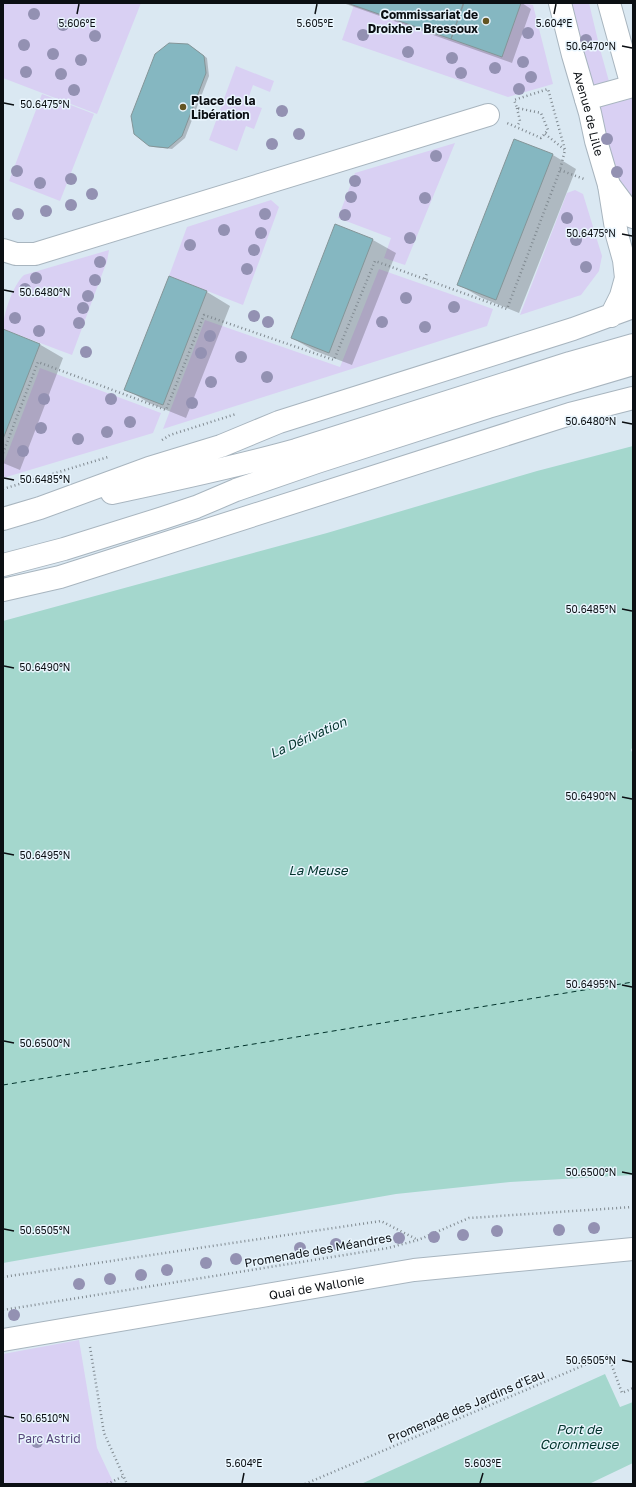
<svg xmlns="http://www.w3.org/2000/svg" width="636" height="1487" viewBox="0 0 636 1487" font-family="'Golos Text',sans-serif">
<rect width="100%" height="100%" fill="#dae8f2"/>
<path fill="#d9d0f3" d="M 3,3 L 141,3 L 97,114 L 3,78 Z
M 521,3 L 533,5 L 553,84 L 508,97 L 342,40 L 354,5 L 501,57 Z
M 561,3 L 589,3 L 600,49 L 615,103 L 633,98 L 633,217 L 609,185 Z
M 236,66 L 274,81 L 270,92 L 253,85 L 248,99 L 251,105 L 262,108 L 254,129 L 246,126 L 237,151 L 209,140 Z
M 42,94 L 94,114 L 60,201 L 9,181 Z
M 455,143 L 405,265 L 384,258 L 391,238 L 338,218 L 355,173 Z
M 575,190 L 583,194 L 602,256 L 599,271 L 581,295 L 520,315 L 567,193 Z
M 271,200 L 279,207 L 243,305 L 169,276 L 187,227 Z
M 109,250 L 107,261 L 72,355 L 3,329 C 3,314 13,285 24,275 Z
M 379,269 L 493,309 L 487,326 L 163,429 L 205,320 L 340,367 Z
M 40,368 L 161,413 L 153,433 L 3,478 L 3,465 Z
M 79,1340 L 97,1448 L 114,1484 L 3,1484 L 3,1354 Z"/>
<path fill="#a4d7cd" d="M 633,446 L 633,746 L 631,750 L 633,754 L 633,1175 L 510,1182 L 396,1194 L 3,1263 L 3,621 L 327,533 L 537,471 Z
M 605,1374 L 620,1407 L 633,1402 L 633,1463 L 589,1484 L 361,1484 Z"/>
<path fill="#0003" d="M 343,3 L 457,3 L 464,5 L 465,3 L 522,3 L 531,9 L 512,63 Z
M 192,47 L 207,58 L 209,76 L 185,138 L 172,149 L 153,147 L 149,145 Z
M 515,141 L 553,155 L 576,169 L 519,313 L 482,298 L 459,285 Z
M 336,226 L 373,240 L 396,253 L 352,365 L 315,351 L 292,338 Z
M 169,277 L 207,292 L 230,306 L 186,418 L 149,403 L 126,389 Z
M 3,330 L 39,344 L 63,358 L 20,470 L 3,463 Z"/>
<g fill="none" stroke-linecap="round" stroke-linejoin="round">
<path stroke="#02332c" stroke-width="1" stroke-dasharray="5 4" stroke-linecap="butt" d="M 3,1085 L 633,982"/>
</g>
<path fill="#85b7c1" stroke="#849598" d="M 347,3 L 460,3 L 463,4 L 451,39 Z
M 464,3 L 521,3 L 502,57 L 451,39 Z
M 169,43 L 188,44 L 204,56 L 206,73 L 182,136 L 168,148 L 149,146 L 134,134 L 131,116 L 155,54 Z
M 514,139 L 553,154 L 496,300 L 457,285 Z
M 335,224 L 373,239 L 329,353 L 291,338 Z
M 169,276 L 207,291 L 163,405 L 124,390 Z
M 3,329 L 40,344 L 3,439 Z"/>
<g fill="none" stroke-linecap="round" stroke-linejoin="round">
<g stroke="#a8b5bf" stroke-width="24">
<g id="street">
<path id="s1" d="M 560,3 L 573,55 L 590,113 L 596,141 L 609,185 L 633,217"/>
<path d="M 609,3 L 632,86"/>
<path d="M 586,99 L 633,86"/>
<path d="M 3,250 L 16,254 L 35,254 L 488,115"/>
<path id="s2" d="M 3,1340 L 414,1270 L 633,1249"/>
</g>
</g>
<g stroke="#a8b5bf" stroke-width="24">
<path id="primary" d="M 609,185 L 617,235 L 624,260 L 626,278 L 621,296 L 611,316
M 112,493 C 174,480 235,467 296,450 L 570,363 L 633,345
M 3,519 L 40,508 L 149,468 L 221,446 L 279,422 L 573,329 L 633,307
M 3,565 L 64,549 L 163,518 L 196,507 L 236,490 L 317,462 L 488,407 L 633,364
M 3,590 L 60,577 L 570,414 L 633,398"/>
</g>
<path stroke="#808a91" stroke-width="2.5" stroke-dasharray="1 3" stroke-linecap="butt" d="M 517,108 L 520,121 L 517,127
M 545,134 L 565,150
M 560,170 L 584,179
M 425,279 L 427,273
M 162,440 L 170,435 L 236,414
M 3,453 L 38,362 L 166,410 L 204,315 L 334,360 L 375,261 L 507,309 L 560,170 L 565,150 L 548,89 L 514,100 L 517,108 L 541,113 L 548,130 L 541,138 L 507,123
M 3,489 L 108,457
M 3,1277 L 381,1221 L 418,1240
M 3,1310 L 388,1248 L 418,1240 L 469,1218 L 633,1207
M 90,1347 L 104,1433 L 127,1484
M 107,1484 L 124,1476
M 305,1484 L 608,1355 L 622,1393 L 633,1388"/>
<use href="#street" stroke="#fff" stroke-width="22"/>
<use href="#primary" stroke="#fff" stroke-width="22"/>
<path stroke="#22272c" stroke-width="1" d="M 632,3 L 633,5"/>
</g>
<g fill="#9391b2">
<circle cx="34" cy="14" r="6"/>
<circle cx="63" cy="25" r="6"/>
<circle cx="528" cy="33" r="6"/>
<circle cx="363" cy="35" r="6"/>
<circle cx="95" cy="36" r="6"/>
<circle cx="586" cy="40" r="6"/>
<circle cx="24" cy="45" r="6"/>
<circle cx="408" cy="52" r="6"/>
<circle cx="53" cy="54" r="6"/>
<circle cx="452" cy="58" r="6"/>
<circle cx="81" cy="60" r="6"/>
<circle cx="523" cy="62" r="6"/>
<circle cx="495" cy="68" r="6"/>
<circle cx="26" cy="72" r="6"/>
<circle cx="461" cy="73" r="6"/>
<circle cx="61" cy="74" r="6"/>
<circle cx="531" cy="77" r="6"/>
<circle cx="519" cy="89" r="6"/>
<circle cx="74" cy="90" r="6"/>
<circle cx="282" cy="111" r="6"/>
<circle cx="299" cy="134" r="6"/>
<circle cx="607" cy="139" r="6"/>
<circle cx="272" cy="144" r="6"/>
<circle cx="436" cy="156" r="6"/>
<circle cx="17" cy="171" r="6"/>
<circle cx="617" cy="172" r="6"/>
<circle cx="71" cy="179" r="6"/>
<circle cx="355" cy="181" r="6"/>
<circle cx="40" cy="183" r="6"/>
<circle cx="92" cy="194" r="6"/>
<circle cx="351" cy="197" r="6"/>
<circle cx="425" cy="198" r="6"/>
<circle cx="71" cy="205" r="6"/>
<circle cx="46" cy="211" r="6"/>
<circle cx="18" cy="214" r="6"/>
<circle cx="265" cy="214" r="6"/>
<circle cx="345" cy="215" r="6"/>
<circle cx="567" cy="218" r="6"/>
<circle cx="224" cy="230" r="6"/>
<circle cx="261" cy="233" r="6"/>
<circle cx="410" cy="238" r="6"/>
<circle cx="576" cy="240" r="6"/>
<circle cx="190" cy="245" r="6"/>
<circle cx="254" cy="250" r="6"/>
<circle cx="100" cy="262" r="6"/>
<circle cx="586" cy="267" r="6"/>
<circle cx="247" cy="269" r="6"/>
<circle cx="36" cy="278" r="6"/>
<circle cx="95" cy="280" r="6"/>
<circle cx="25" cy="289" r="6"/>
<circle cx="88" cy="296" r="6"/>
<circle cx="406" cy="298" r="6"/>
<circle cx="454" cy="307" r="6"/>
<circle cx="83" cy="308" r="6"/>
<circle cx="254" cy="316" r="6"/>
<circle cx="15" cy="318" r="6"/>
<circle cx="268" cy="322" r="6"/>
<circle cx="382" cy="322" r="6"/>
<circle cx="79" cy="323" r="6"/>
<circle cx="425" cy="327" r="6"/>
<circle cx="39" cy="331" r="6"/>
<circle cx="210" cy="336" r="6"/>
<circle cx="86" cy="352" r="6"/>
<circle cx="201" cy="353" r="6"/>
<circle cx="241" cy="357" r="6"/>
<circle cx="267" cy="377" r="6"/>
<circle cx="211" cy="382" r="6"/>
<circle cx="44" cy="399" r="6"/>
<circle cx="111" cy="399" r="6"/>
<circle cx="192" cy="403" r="6"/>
<circle cx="130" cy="422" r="6"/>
<circle cx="41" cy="428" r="6"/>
<circle cx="107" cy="432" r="6"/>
<circle cx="78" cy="439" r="6"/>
<circle cx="23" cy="451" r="6"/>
<circle cx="594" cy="1228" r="6"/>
<circle cx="559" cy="1230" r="6"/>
<circle cx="497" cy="1231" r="6"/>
<circle cx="463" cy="1235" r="6"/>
<circle cx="434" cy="1237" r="6"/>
<circle cx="399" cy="1238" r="6"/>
<circle cx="336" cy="1244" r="6"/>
<circle cx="300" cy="1248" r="6"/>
<circle cx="236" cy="1259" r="6"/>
<circle cx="206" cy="1263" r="6"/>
<circle cx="167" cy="1270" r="6"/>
<circle cx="141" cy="1275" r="6"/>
<circle cx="110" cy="1279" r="6"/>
<circle cx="79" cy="1284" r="6"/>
<circle cx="14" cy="1315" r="6"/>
<circle cx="37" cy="1442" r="6"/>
</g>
<path fill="none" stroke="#0b0f13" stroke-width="1.5" d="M 77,14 L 79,4M 315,14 L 317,4M 554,14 L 556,4M 622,46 L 632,48M 4,103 L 14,105M 622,234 L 632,236M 4,290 L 14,292M 622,422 L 632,424M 4,478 L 14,480M 622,609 L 632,611M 4,666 L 14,668M 622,797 L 632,799M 4,853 L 14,855M 622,985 L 632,987M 4,1041 L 14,1043M 622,1172 L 632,1174M 4,1229 L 14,1231M 622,1360 L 632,1362M 4,1416 L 14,1418M 242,1483 L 244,1473M 480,1483 L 483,1473"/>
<g fill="#635522" stroke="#e9f5fd" stroke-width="1.5">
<circle cx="486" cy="21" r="4"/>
<circle cx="183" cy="107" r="4"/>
</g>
<g text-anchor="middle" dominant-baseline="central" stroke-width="3" stroke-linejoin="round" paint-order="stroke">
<g font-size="12" font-weight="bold" fill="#0b0f13" stroke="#e9f5fd" text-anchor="end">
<text x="478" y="14">Commissariat de<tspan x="478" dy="14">Droixhe - Bressoux</tspan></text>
<text x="191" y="100" text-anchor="start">Place de la<tspan x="191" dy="14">Libération</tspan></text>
</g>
<g font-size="12" fill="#0b0f13" stroke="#e9f5fd">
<text stroke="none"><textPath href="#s1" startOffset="114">Avenue de Lille</textPath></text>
<text transform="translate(318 1250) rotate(-10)">Promenade des Méandres</text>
<text stroke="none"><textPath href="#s2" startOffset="318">Quai de Wallonie</textPath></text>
<text transform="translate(466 1406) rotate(-23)">Promenade des Jardins d'Eau</text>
</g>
<g font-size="12" fill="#59497d" stroke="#e9f5fd">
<text x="49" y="1438">Parc Astrid</text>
</g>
<g font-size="13" font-style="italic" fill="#02332c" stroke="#e9f5fd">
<text transform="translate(308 737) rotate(-24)">La Dérivation</text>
<text x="318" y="870">La Meuse</text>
<text x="579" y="1429">Port de<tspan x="579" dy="15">Coronmeuse</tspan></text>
</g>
</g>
<g font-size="10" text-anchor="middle" fill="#0b0f13" stroke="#e9f5fd" stroke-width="3" stroke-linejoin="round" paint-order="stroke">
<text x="77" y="27">5.606°E</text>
<text x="315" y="27">5.605°E</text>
<text x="554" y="27">5.604°E</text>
<text x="591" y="50">50.6470°N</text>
<text x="45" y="108">50.6475°N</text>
<text x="591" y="237">50.6475°N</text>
<text x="45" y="296">50.6480°N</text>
<text x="591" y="425">50.6480°N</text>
<text x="45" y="483">50.6485°N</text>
<text x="591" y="613">50.6485°N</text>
<text x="45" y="671">50.6490°N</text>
<text x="591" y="800">50.6490°N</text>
<text x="45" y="859">50.6495°N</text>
<text x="591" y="988">50.6495°N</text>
<text x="45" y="1047">50.6500°N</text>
<text x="591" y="1176">50.6500°N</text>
<text x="45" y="1234">50.6505°N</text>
<text x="591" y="1364">50.6505°N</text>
<text x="45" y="1422">50.6510°N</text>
<text x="244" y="1467">5.604°E</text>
<text x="483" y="1467">5.603°E</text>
</g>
<rect width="636" height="1487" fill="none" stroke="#0b0f13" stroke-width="8"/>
</svg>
